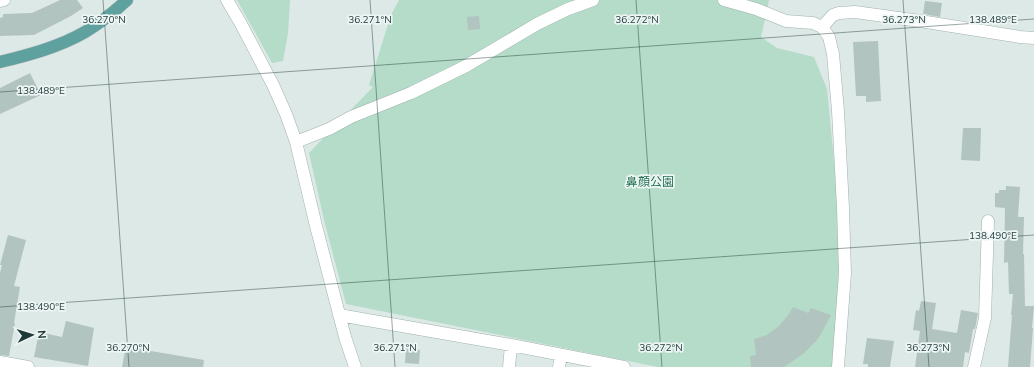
<svg xmlns="http://www.w3.org/2000/svg" width="1034" height="367" viewBox="0 0 1034 367" font-family="Mulish,'Noto Sans JP',sans-serif">
<rect width="100%" height="100%" fill="#dde9e7"/>
<path fill="#b4dcc8" d="M 237,0 L 290,0 L 288,33 L 283,61 L 272,63 Z
M 399,0 L 769,0 L 761,37 L 777,48 L 814,57 L 827,89 L 837,192 L 839,261 L 836,328 L 832,367 L 658,367 L 346,304 L 325,224 L 309,153 L 373,87 L 369,85 L 391,15 Z"/>
<path fill="#b2c4c0" d="M 60,0 L 77,0 L 83,8 L 71,16 L 34,35 L 0,36 L 0,18 L 3,17 L 3,14 L 32,13 Z
M 925,1 L 942,3 L 940,17 L 923,14 Z
M 479,16 L 480,29 L 468,30 L 467,17 Z
M 878,41 L 881,101 L 866,102 L 866,96 L 856,96 L 853,42 Z
M 30,73 L 41,95 L 0,114 L 0,88 Z
M 963,128 L 981,128 L 980,161 L 961,160 Z
M 1006,186 L 1020,187 L 1018,217 L 1024,217 L 1023,254 L 1024,254 L 1025,306 L 1034,306 L 1032,328 L 1033,328 L 1030,367 L 1008,367 L 1012,315 L 1011,315 L 1013,294 L 1009,294 L 1008,262 L 1004,263 L 1005,208 L 995,207 L 995,193 L 999,193 L 999,190 L 1006,190 Z
M 8,235 L 26,240 L 14,286 L 20,287 L 14,323 L 15,323 L 9,356 L 0,355 L 0,273 L 2,265 L 0,265 Z
M 921,301 L 936,303 L 932,329 L 957,333 L 961,310 L 978,313 L 975,329 L 973,329 L 969,353 L 965,352 L 963,367 L 915,367 L 920,331 L 913,330 L 916,310 L 919,311 Z
M 793,307 L 808,313 L 811,308 L 831,315 L 822,332 L 817,340 L 803,354 L 784,367 L 751,367 L 750,356 L 756,355 L 754,339 L 767,335 L 779,326 L 789,314 Z
M 66,321 L 94,328 L 88,366 L 34,357 L 39,332 L 62,337 Z
M 867,338 L 894,341 L 890,367 L 868,367 L 868,364 L 863,364 Z
M 126,346 L 151,350 L 151,351 L 204,360 L 203,367 L 122,367 Z
M 406,348 L 420,350 L 419,364 L 405,363 Z"/>
<g fill="none" stroke-linecap="round" stroke-linejoin="round">
<g stroke="#a0b1af" stroke-width="13">
<path id="street" d="M 227,0 L 241,24 L 273,85 L 286,114 L 296,142 L 316,226 L 345,337 L 355,367
M 724,0 L 756,9 L 786,21 L 813,23 L 822,27 L 829,37 L 833,54 L 838,111 L 843,208 L 845,273 L 838,367
M 0,1 L 4,0
M 822,27 L 833,15 L 839,13 L 855,12 L 920,21 L 1020,37 L 1034,38
M 296,142 L 329,129 L 351,117 L 411,93 L 466,66 L 537,24 L 568,9 L 593,0
M 339,315 L 511,345 L 624,367
M 0,362 L 28,367
M 509,367 L 511,345
M 559,367 L 561,355
M 974,367 L 985,318 L 988,221"/>
</g>
<g stroke="#bcc4c3" stroke-width="13">
<path id="primary" d="M 0,62 C 29,55 59,47 85,32 C 100,23 114,12 127,0"/>
</g>
<use href="#street" stroke="#fff" stroke-width="12"/>
<use href="#primary" stroke="#5fa19f" stroke-width="12"/>
</g>
<path fill="none" stroke="#1e3938" stroke-width="1" stroke-opacity="0.45" d="M 103,0 L 129,367M 370,0 L 395,367M 636,0 L 662,367M 903,0 L 929,367M 0,92 L 1034,19M 0,307 L 1034,235"/>
<g text-anchor="middle" dominant-baseline="central" stroke-width="3.5" stroke-linejoin="round" paint-order="stroke">
<g font-size="12" fill="#277154" stroke="#edf6f4">
<text x="650" y="181">鼻顔公園</text>
</g>
</g>
<g font-size="10" text-anchor="middle" fill="#1e3938" stroke="#edf6f4" stroke-width="3.5" stroke-linejoin="round" paint-order="stroke">
<text x="993" y="23">138.489°E</text>
<text x="104" y="23">36.270°N</text>
<text x="370" y="23">36.271°N</text>
<text x="637" y="23">36.272°N</text>
<text x="904" y="23">36.273°N</text>
<text x="41" y="94">138.489°E</text>
<text x="993" y="239">138.490°E</text>
<text x="41" y="310">138.490°E</text>
<text x="128" y="351">36.270°N</text>
<text x="395" y="351">36.271°N</text>
<text x="661" y="351">36.272°N</text>
<text x="928" y="351">36.273°N</text>
</g>
<g transform="translate(32 335) rotate(86)" stroke="#edf6f4" stroke-width="3" paint-order="stroke">
<path d="M0-3L7 15L0 10L-7 15Z" fill="#1e3938"/>
<text y="-6" font-size="11" font-weight="bold" text-anchor="middle" fill="#1e3938">N</text>
</g>
</svg>
